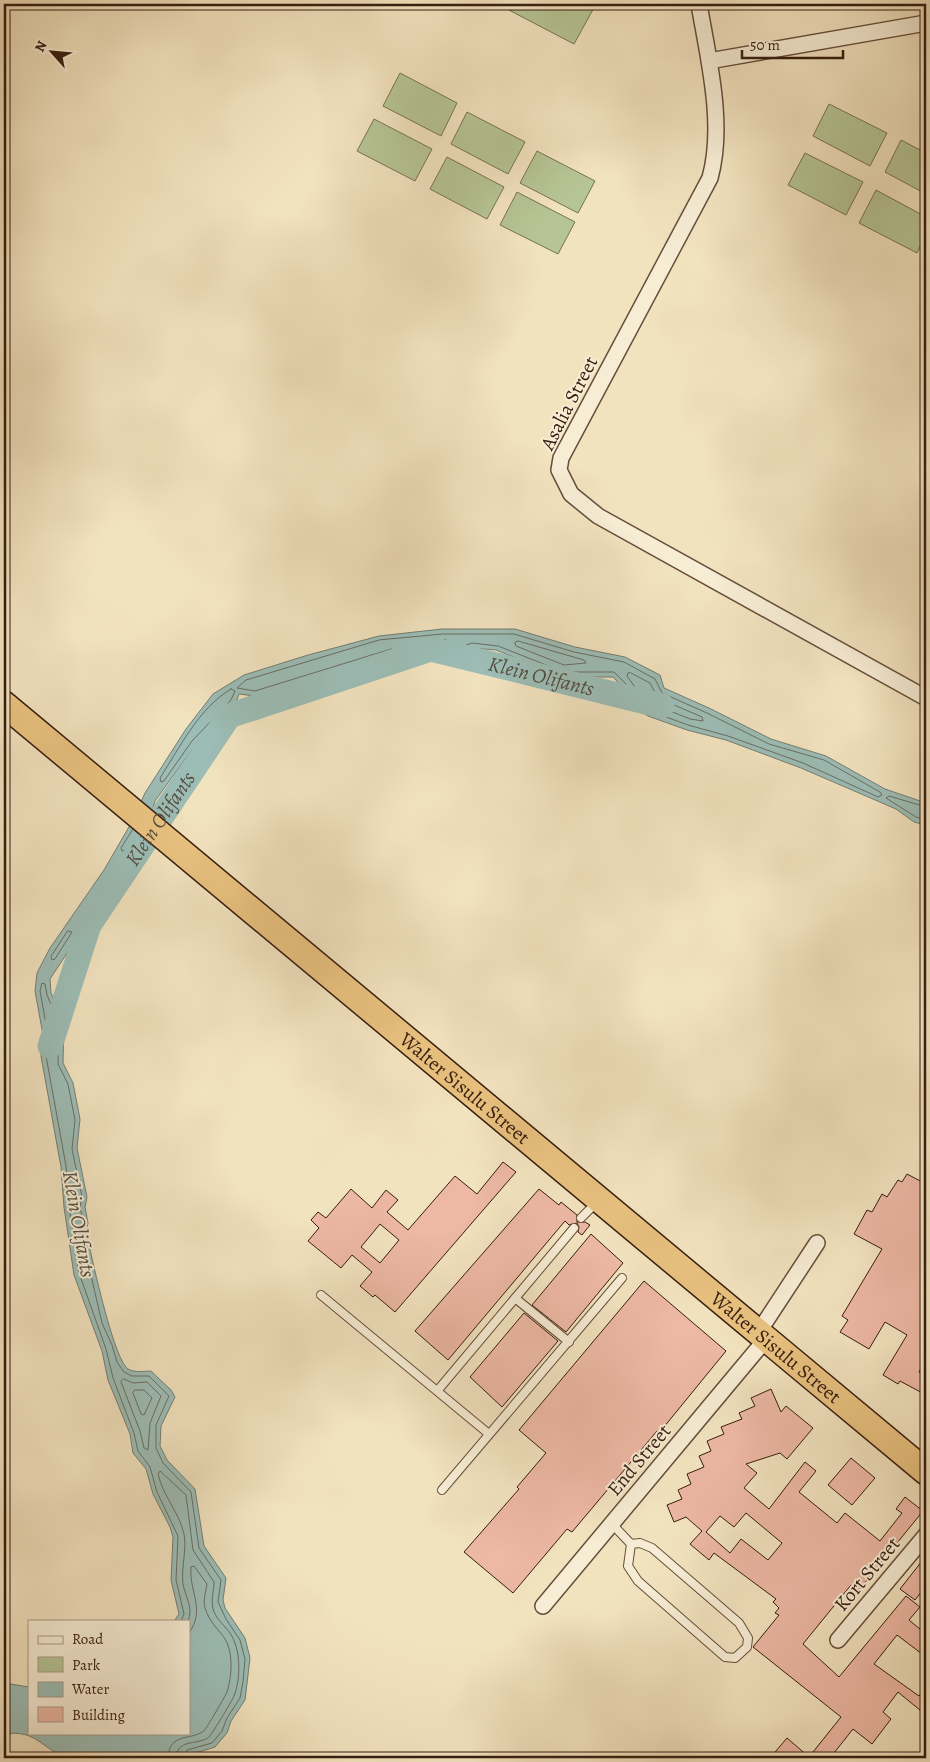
<svg xmlns="http://www.w3.org/2000/svg" width="930" height="1762" viewBox="0 0 930 1762" font-family="Alegreya,serif">
<rect width="100%" height="100%" fill="#f2e3bf"/>
<filter id="stains"><feTurbulence type="fractalNoise" baseFrequency=".004" numOctaves="4"/><feColorMatrix values="0 0 0 0 .2 0 0 0 0 .09 0 0 0 0 .02 0 0 0 .5 -.17"/></filter>
<radialGradient id="worn" r=".72"><stop offset=".6" stop-color="#630" stop-opacity="0"/><stop offset="1" stop-color="#630" stop-opacity=".3"/></radialGradient>
<path fill="#b6c595" stroke="#767152" d="M 510,4 L 596,4 L 574,44 L 507,9 Z
M 400,73 L 457,103 L 441,136 L 383,106 Z
M 829,104 L 887,133 L 870,166 L 813,136 Z
M 467,112 L 525,142 L 508,174 L 451,144 Z
M 374,119 L 432,149 L 415,181 L 357,151 Z
M 901,140 L 926,153 L 926,194 L 885,172 Z
M 537,151 L 595,181 L 578,213 L 520,183 Z
M 805,153 L 863,182 L 846,215 L 788,185 Z
M 447,157 L 504,187 L 487,219 L 430,189 Z
M 876,190 L 926,217 L 926,234 L 917,253 L 859,223 Z
M 517,192 L 575,222 L 558,254 L 500,225 Z"/>
<path fill="#9cbdb6" stroke="#747d73" d="M 442,629 L 515,629 L 575,647 L 625,657 L 660,675 L 664,688 L 709,708 L 771,739 L 826,756 L 885,789 L 926,803 L 926,825 L 914,822 L 896,809 L 801,768 L 726,740 L 687,730 L 648,716 L 636,709 L 625,690 L 613,677 L 563,677 L 496,650 L 473,648 L 441,659 L 420,659 L 393,654 L 255,696 L 239,694 L 236,703 L 196,744 L 155,801 L 146,831 L 87,915 L 75,941 L 50,979 L 51,993 L 64,1022 L 63,1063 L 73,1083 L 80,1119 L 77,1148 L 87,1197 L 85,1207 L 88,1223 L 86,1231 C 91,1254 113,1358 128,1369 C 135,1373 144,1371 151,1371 L 171,1390 L 175,1397 L 161,1426 L 160,1446 L 167,1460 L 195,1489 L 204,1546 L 226,1578 L 223,1600 L 225,1608 L 245,1638 L 250,1658 L 245,1700 L 231,1721 L 227,1733 L 215,1747 L 189,1755 L 185,1758 L 69,1758 C 41,1750 38,1729 4,1734 L 4,1683 L 29,1687 L 29,1733 L 189,1733 L 189,1621 L 174,1621 L 179,1614 L 171,1580 L 173,1537 L 170,1527 L 153,1494 L 146,1469 L 133,1453 L 130,1434 L 108,1380 L 102,1351 L 74,1275 L 64,1207 L 61,1167 L 41,1056 L 43,1035 L 35,991 L 37,973 L 50,948 L 104,870 L 133,820 L 145,793 L 186,729 L 213,694 L 244,675 L 308,655 L 379,636 Z"/>
<g fill="none" stroke-linecap="round" stroke-linejoin="round">
<path stroke="#6a6d62" stroke-width="1" d="M 443,634 L 514,634 L 574,652 L 624,662 L 655,679 L 662,693 L 707,713 L 769,744 L 824,760 L 880,792 L 882,795 L 878,797 L 803,763 L 728,736 L 688,725 L 650,711 L 640,705 L 629,687 L 614,672 L 564,672 L 498,646 L 472,643 L 440,654 L 420,654 L 391,649 L 255,691 L 237,688 L 246,680 L 379,640 Z
M 446,640 L 447,645 C 439,648 425,650 418,646 L 419,643 Z
M 518,641 L 584,660 L 586,663 L 564,665 L 516,646 L 515,643 Z
M 631,673 L 650,683 L 658,698 L 702,717 L 703,721 L 690,719 L 645,701 L 627,676 L 628,673 Z
M 231,689 L 235,691 L 231,700 L 192,741 L 164,781 L 161,782 L 160,778 C 180,747 199,708 231,689 Z
M 926,807 L 889,796 L 886,798 L 916,817 L 926,820
M 133,829 L 121,848 L 122,851 L 125,850 L 138,833
M 68,931 L 72,932 L 55,959 L 52,960 L 51,957 Z
M 124,1379 L 133,1383 L 147,1382 L 161,1396 L 150,1423 L 148,1450 L 144,1448 L 140,1431 L 121,1382 Z
M 135,1390 L 144,1390 L 152,1398 L 144,1415 L 141,1414 L 133,1393 Z
M 181,1621 L 184,1614 L 176,1580 L 178,1536 L 157,1492 L 150,1467 L 138,1451 L 134,1433 L 113,1378 L 106,1349 L 79,1273 L 69,1206 L 66,1166 L 46,1056 L 48,1035 L 40,991 L 42,983 L 45,984 L 47,995 L 59,1023 L 58,1064 L 68,1084 L 75,1120 L 72,1149 L 82,1197 L 80,1207 L 83,1222 L 81,1232 L 102,1323 L 112,1345 L 117,1362 L 124,1372 L 132,1376 L 149,1376 L 169,1396 L 156,1425 L 156,1448 L 163,1463 L 191,1492 L 199,1548 L 221,1580 L 218,1602 L 226,1619 L 240,1640 L 245,1659 L 243,1682 L 240,1698 L 227,1718 L 222,1731 L 212,1743 L 187,1750 L 182,1758
M 168,1758 C 169,1732 190,1741 204,1731 C 206,1729 226,1695 227,1692 C 232,1676 234,1650 223,1636 C 215,1626 206,1617 204,1603 C 204,1597 206,1591 207,1584 L 194,1566 L 191,1567 C 189,1593 206,1609 189,1633
M 176,1758 C 177,1739 196,1745 208,1738 C 211,1736 232,1701 234,1696 C 241,1678 241,1649 230,1633 C 225,1626 218,1621 214,1612 C 210,1601 214,1592 214,1582 L 193,1550 L 186,1495 L 160,1471 L 158,1474 C 163,1496 179,1512 184,1534 C 187,1550 181,1567 183,1584 C 185,1596 194,1608 188,1621"/>
<path stroke="#9cbdb6" stroke-width="25" id="s1" d="M 50,1046 L 89,925 L 229,716 L 431,649 L 662,706"/>
</g>
<path fill="#edb8a4" stroke="#371d0f" fill-rule="evenodd" d="M 503,1162 L 516,1172 L 395,1312 L 375,1295 L 373,1297 L 360,1286 L 372,1272 L 352,1255 L 341,1268 L 308,1241 L 319,1228 L 311,1220 L 318,1212 L 326,1218 L 351,1189 L 372,1208 L 386,1190 L 398,1200 L 387,1212 L 408,1230 L 455,1176 L 477,1194 ZM 380,1224 L 399,1240 L 380,1263 L 361,1247 Z
M 907,1174 L 926,1184 L 926,1359 L 919,1372 L 926,1376 L 926,1395 L 900,1381 L 898,1384 L 883,1375 L 907,1335 L 885,1322 L 869,1349 L 840,1332 L 848,1320 L 842,1316 L 882,1249 L 854,1234 L 867,1210 L 872,1212 L 882,1194 L 887,1197 L 898,1180 L 902,1182 Z
M 539,1189 L 559,1205 L 561,1202 L 577,1215 L 577,1222 L 585,1222 L 590,1225 L 582,1235 L 578,1232 L 579,1227 L 577,1223 L 569,1225 L 565,1221 L 448,1360 L 415,1331 Z
M 591,1234 L 623,1263 L 566,1332 L 532,1305 Z
M 644,1281 L 726,1351 L 659,1433 L 657,1431 L 572,1532 L 567,1529 L 513,1593 L 464,1552 L 519,1489 L 517,1487 L 546,1453 L 519,1430 Z
M 524,1313 L 558,1341 L 502,1407 L 470,1377 Z
M 771,1389 L 781,1412 L 786,1406 L 813,1428 L 787,1459 L 780,1453 L 746,1464 L 757,1473 L 744,1488 L 769,1509 L 805,1462 L 816,1471 L 799,1492 L 837,1523 L 845,1513 L 880,1541 L 902,1513 L 896,1509 L 905,1497 L 923,1511 L 858,1591 L 851,1585 L 803,1644 L 839,1677 L 906,1596 L 920,1607 L 909,1620 L 926,1634 L 926,1657 L 897,1635 L 874,1664 L 919,1696 L 926,1687 L 926,1715 L 898,1692 L 883,1712 L 891,1719 L 872,1744 L 853,1729 L 830,1758 L 770,1758 L 787,1738 L 809,1757 L 841,1717 L 753,1647 L 779,1615 L 775,1613 L 779,1608 L 773,1602 L 776,1599 L 714,1553 L 709,1560 L 690,1544 L 702,1531 L 686,1517 L 674,1522 L 667,1505 L 682,1499 L 678,1490 L 691,1484 L 687,1474 L 704,1467 L 699,1456 L 711,1451 L 707,1441 L 724,1434 L 721,1427 L 742,1419 L 739,1413 L 755,1406 L 751,1398 ZM 746,1513 L 782,1543 L 768,1560 L 741,1539 L 730,1553 L 706,1532 L 720,1516 L 734,1527 Z
M 851,1458 L 875,1478 L 852,1505 L 828,1485 Z
M 926,1556 L 926,1586 L 915,1600 L 900,1589 Z"/>
<g fill="none" stroke-linecap="round" stroke-linejoin="round">
<g stroke="#664e3b" stroke-width="10">
<path id="service" d="M 581,1218 L 596,1203
M 321,1295 L 489,1434
M 515,1298 L 569,1342
M 438,1390 L 574,1228
M 442,1490 L 622,1278
M 612,1524 L 631,1544 L 640,1543 L 652,1548 L 739,1623 L 748,1638 L 747,1647 L 735,1658 L 725,1657 L 638,1581 L 628,1566 L 631,1544"/>
</g>
<g stroke="#664e3b" stroke-width="18">
<path id="minor" d="M 699,4 C 708,58 725,124 710,178 L 561,458 L 559,470 L 571,494 L 598,516 L 926,698
M 709,61 L 926,23
M 758,1333 L 817,1243
M 543,1606 L 766,1339
M 838,1640 L 926,1535"/>
</g>
<g stroke="#371d0f" stroke-width="28">
<g id="trunk">
<path id="s2" d="M 4,704 L 926,1472"/>
</g>
</g>
<use href="#service" stroke="#f7edd5" stroke-width="8"/>
<use href="#minor" stroke="#f7edd5" stroke-width="15"/>
<use href="#trunk" stroke="#e9c280" stroke-width="25"/>
</g>
<g text-anchor="middle" dominant-baseline="central" stroke-width="4" stroke-linejoin="round" paint-order="stroke">
<g font-size="20" fill="#371d0f" stroke="#f7edd5">
<text transform="translate(569 403) rotate(-63)">Asalia Street</text>
<text stroke="none"><textPath href="#s2" startOffset="600">Walter Sisulu Street</textPath></text>
<text stroke="none"><textPath href="#s2" startOffset="1005">Walter Sisulu Street</textPath></text>
<text transform="translate(639 1460) rotate(-50)">End Street</text>
<text transform="translate(867 1574) rotate(-50)">Kort Street</text>
</g>
<g font-size="21" font-style="italic" fill="#554d41" stroke="#f7edd5">
<text stroke="none"><textPath href="#s1" startOffset="705">Klein Olifants</textPath></text>
<text stroke="none"><textPath href="#s1" startOffset="255">Klein Olifants</textPath></text>
<text transform="translate(79 1224) rotate(80)">Klein Olifants</text>
</g>
</g>
<rect width="930" height="1762" fill="none" stroke="#f2e3bf" stroke-width="20"/>
<rect x="5" y="5" width="920" height="1752" fill="none" stroke="#371d0f" stroke-width="2.5"/>
<rect x="10" y="10" width="910" height="1742" fill="none" stroke="#371d0f"/>
<rect x="28" y="1620" width="162" height="115" fill="#f7edd5" stroke="#aa9a86"/>
<rect x="38" y="1636" width="25" height="8" fill="#f7edd5" stroke="#aa9a86"/>
<text x="72" y="1644" font-size="15" fill="#371d0f">Road</text>
<rect x="38" y="1657" width="25" height="15" fill="#b6c595" stroke="#aa9a86"/>
<text x="72" y="1670" font-size="15" fill="#371d0f">Park</text>
<rect x="38" y="1682" width="25" height="15" fill="#9cbdb6" stroke="#aa9a86"/>
<text x="72" y="1694" font-size="15" fill="#371d0f">Water</text>
<rect x="38" y="1707" width="25" height="15" fill="#edb8a4" stroke="#aa9a86"/>
<text x="72" y="1720" font-size="15" fill="#371d0f">Building</text>
<g transform="translate(52 52) rotate(297)" stroke="#f7edd5" stroke-width="4" paint-order="stroke">
<path d="M0-4L9 19L0 12L-9 19Z" fill="#371d0f"/>
<text y="-8" font-size="14" font-weight="bold" text-anchor="middle" fill="#371d0f">N</text>
</g>
<path d="M742 50v8h101v-8" fill="none" stroke="#371d0f" stroke-width="2.5"/>
<text x="750" y="50" font-size="15" fill="#371d0f" stroke="#f7edd5" stroke-width="4" paint-order="stroke">50 m</text>
<rect width="100%" height="100%" filter="url(#stains)"/>
<rect width="100%" height="100%" fill="url(#worn)"/>
</svg>
